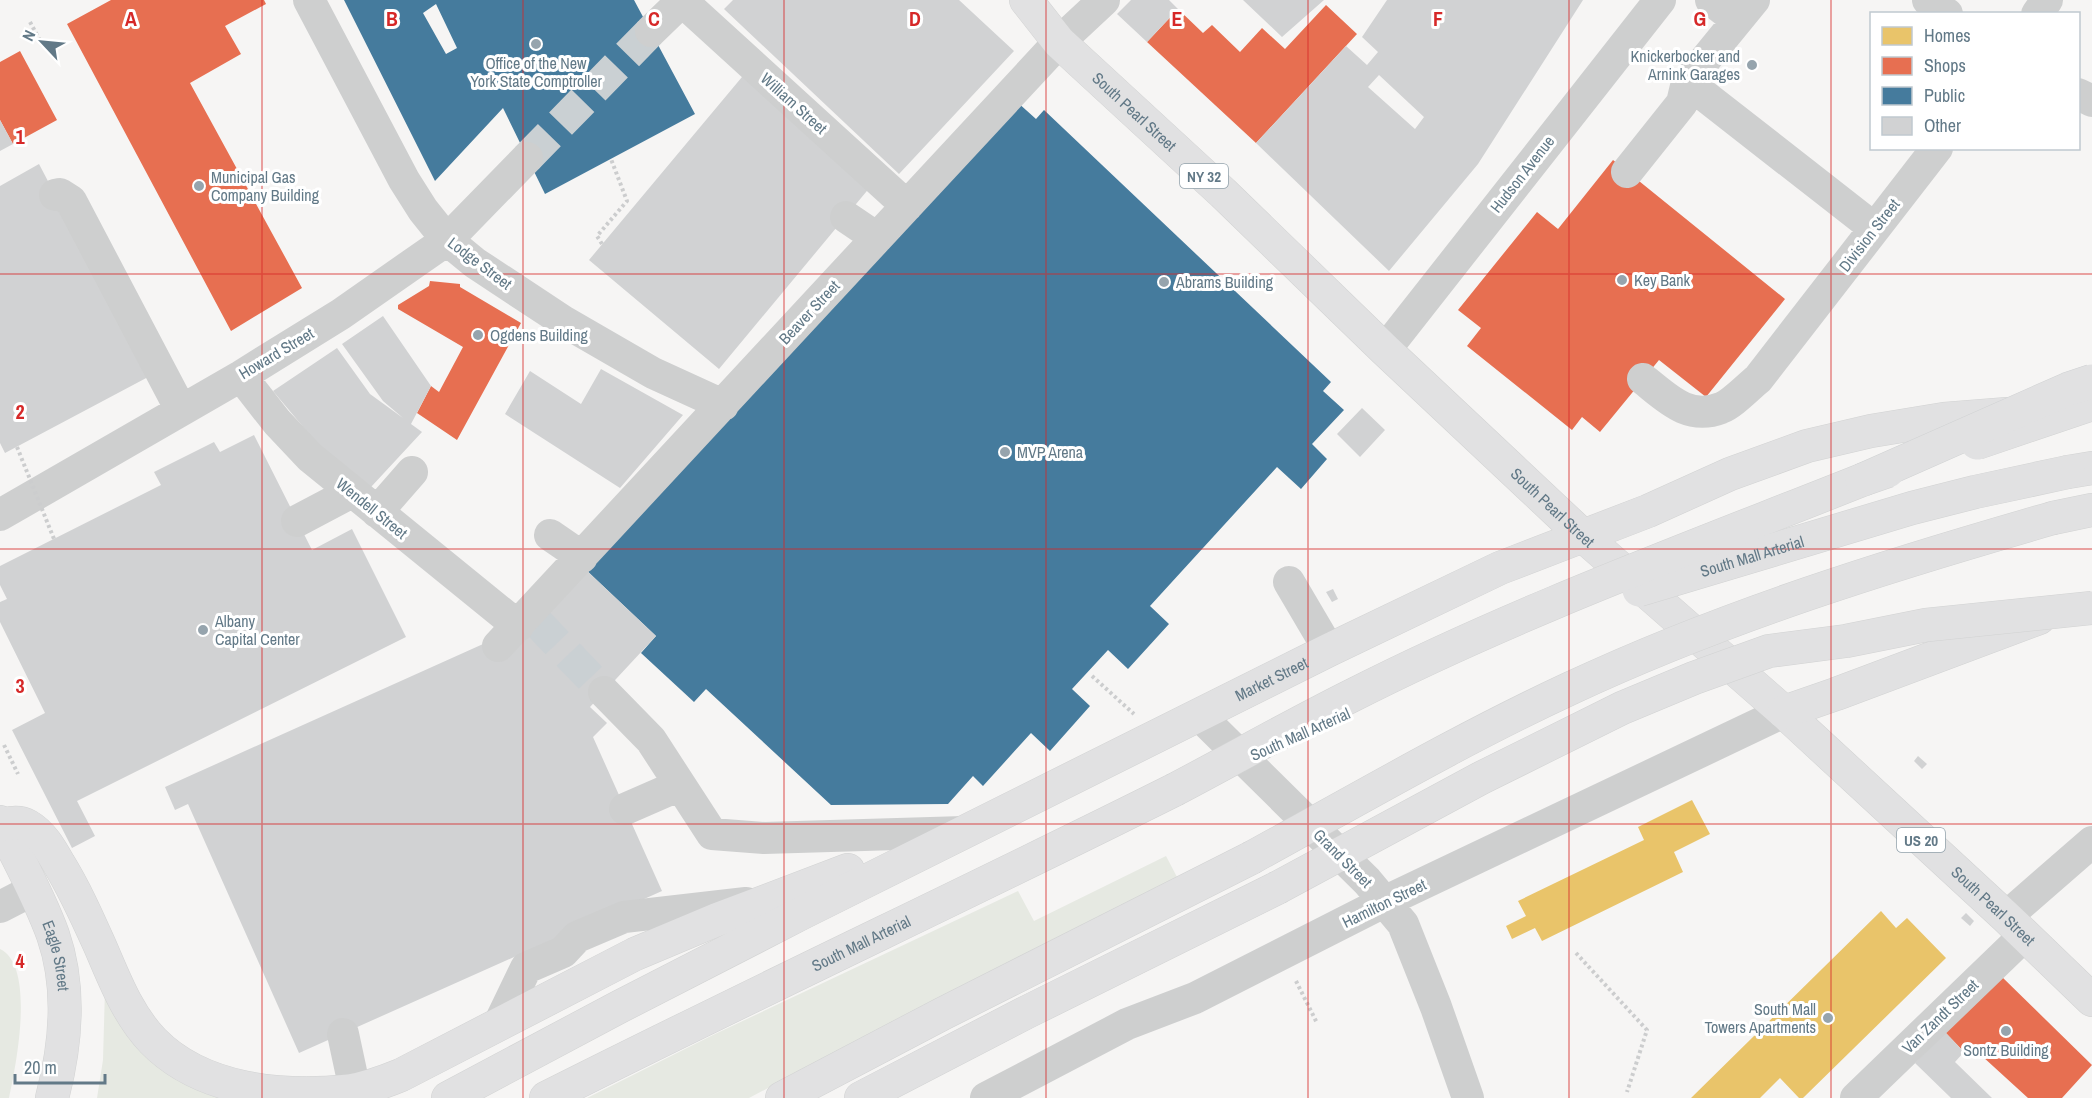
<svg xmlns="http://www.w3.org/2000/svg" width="2092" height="1098" viewBox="0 0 2092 1098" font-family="'Archivo Narrow',sans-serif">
<rect width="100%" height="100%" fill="#f6f5f4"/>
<path fill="#e6e9e2" d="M 1166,856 L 1177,877 L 910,1013 L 749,1098 L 587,1098 L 713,1035 L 1018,891 L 1034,921 Z
M 0,949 C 36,966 16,1066 9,1098 L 0,1098 Z
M 105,989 L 228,1098 L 97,1098 L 103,1060 Z"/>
<path fill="#e9c46a" d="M 1692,800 L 1710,834 L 1674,852 L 1683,872 L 1542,941 L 1535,928 L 1512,939 L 1506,926 L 1526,916 L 1518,901 L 1644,840 L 1638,827 Z
M 1881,911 L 1896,928 L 1907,918 L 1946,958 L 1803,1098 L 1799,1098 L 1780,1078 L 1760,1098 L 1691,1098 Z"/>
<path fill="#e76f51" d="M 111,0 L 264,0 L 266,4 L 225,26 L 241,54 L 190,83 L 302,288 L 231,331 L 67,24 Z
M 1326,5 L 1357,34 L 1256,143 L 1147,42 L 1178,9 L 1203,33 L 1212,25 L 1240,52 L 1262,28 L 1285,49 Z
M 20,51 L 57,120 L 13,144 L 0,120 L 0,62 Z
M 1613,160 L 1785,299 L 1706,397 L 1659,360 L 1600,432 L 1582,417 L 1572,430 L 1467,346 L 1481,328 L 1458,310 L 1537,212 L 1558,229 Z
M 430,281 L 460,284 L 460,287 L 521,323 L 457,440 L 417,413 L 431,386 L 439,392 L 463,347 L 398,309 L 398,305 L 429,286 Z
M 2000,975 L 2092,1065 L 2062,1098 L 2028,1098 L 1971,1046 L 1964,1052 L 1945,1032 Z"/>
<path fill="#457b9d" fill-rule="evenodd" d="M 344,0 L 634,0 L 695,114 L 545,194 L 503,108 L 435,181 ZM 436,4 L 457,48 L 446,54 L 423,13 Z
M 1015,100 L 1036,119 L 1044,110 L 1331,382 L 1323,391 L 1344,410 L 1312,444 L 1327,459 L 1301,489 L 1277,467 L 1150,606 L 1169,624 L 1128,669 L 1108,650 L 1072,689 L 1090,706 L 1050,751 L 1031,733 L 983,786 L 973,776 L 948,804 L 831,805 L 706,689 L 694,702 L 641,653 L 656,636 L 584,568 Z"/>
<path fill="#d1d2d3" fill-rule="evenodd" d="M 733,0 L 959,0 L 1014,51 L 899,174 L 724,9 Z
M 1131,0 L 1169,0 L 1178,9 L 1147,42 L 1117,14 Z
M 1243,0 L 1324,0 L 1282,37 Z
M 1387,0 L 1583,0 L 1478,164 L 1389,271 L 1256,143 L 1346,46 L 1367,65 L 1378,52 L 1362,37 ZM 1379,75 L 1424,117 L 1415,129 L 1368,87 Z
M 747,71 L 876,180 L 719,369 L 589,260 Z
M 0,120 L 13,144 L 0,151 Z
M 39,164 L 150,376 L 5,453 L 0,443 L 0,186 Z
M 383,316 L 431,386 L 411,424 L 422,432 L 371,487 L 320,447 L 273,391 L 337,348 L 370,394 L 403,418 L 383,401 L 342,344 Z
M 601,369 L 683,415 L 620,488 L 505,414 L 530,371 L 581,404 Z
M 1362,408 L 1385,430 L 1360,457 L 1337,434 Z
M 254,435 L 312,550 L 352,529 L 406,637 L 77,801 L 95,836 L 72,848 L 12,730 L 45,713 L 0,622 L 0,602 L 7,599 L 0,585 L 0,566 L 161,485 L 154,472 L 214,442 L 220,452 Z
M 584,568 L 656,636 L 590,707 L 607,723 L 593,737 L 662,891 L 299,1053 L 188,804 L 175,810 L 165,787 L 492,640 Z
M 1333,589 L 1338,599 L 1332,602 L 1326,592 Z
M 1918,756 L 1927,764 L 1922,769 L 1914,761 Z
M 1966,913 L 1974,921 L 1970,926 L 1961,918 Z
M 1945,1032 L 1964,1052 L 1955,1062 L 1992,1098 L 1951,1098 L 1915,1063 Z"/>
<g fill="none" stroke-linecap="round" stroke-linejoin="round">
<path stroke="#cad0d3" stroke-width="32" stroke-dasharray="32 16" stroke-linecap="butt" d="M 527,158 L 651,31
M 535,620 L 604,692"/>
<g stroke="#d2d3d3" stroke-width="34">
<g id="major">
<path id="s1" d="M 1026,0 L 1059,42 L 1223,193 L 1385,350 L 1582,535 L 1784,712 L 2006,917 L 2092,1000"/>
<path d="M 2068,472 L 2092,468"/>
<path d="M 2053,518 L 2092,510"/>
<path d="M 1784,712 L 1836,694 L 2039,618"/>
<path id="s2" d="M 0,822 C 18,859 39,896 53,935 C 71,987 66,1045 52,1098"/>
<path d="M 1,825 C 11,823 19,821 28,826 C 42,834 51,850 59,864 C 75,890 87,917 100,946 C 114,978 127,1014 153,1041 C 202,1091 282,1098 349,1091 C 367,1088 384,1082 401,1075 L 635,954 L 716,920 L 848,870"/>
<path id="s3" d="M 448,1098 L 619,1007 L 802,913 L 1329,650 L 1500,568 L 1648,511 L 1730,474 L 1807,446 L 1871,431 L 1944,419 L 2007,414"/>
<path id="s4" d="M 546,1098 C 754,993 966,894 1174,790"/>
<path d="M 782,1098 L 944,1013 L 1251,858"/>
<path d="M 861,1098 L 1027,1012 L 1277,888"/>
</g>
</g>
<path stroke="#cccdce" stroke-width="4" stroke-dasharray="3 3" stroke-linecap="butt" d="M 30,22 L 44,48
M 602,244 L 597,236 L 627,201 L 611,159
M 1092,676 L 1134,714
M 4,745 L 18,774
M 1576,953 L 1647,1030 L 1627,1092
M 1296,981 L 1317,1023"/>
<path stroke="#cecfcf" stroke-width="32" d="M 309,0 L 404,180 L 423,210 L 447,240 L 475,263 L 563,321 L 653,373 L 723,405
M 1711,0 L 1737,20
M 1754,0 L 1687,82 L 1874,228
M 1928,0 L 1947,14
M 682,1 L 907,206
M 2037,14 L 2047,0
M 651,31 L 683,0
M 2078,94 L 2092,101
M 1627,172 L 1682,103 L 1687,82
M 55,195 L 60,194 L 71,201 L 181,410
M 846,217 L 877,238
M 1385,350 L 1660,0
M 241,376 L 277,422 L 310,457 L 518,626
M 1643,379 C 1667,398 1688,421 1721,408 C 1732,404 1748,387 1758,379 L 1937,148
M 377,512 L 412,472
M 0,515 L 241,376 L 341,314 L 447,240 L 527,158
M 297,521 L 352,492
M 550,535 L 582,557
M 1289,582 L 1329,650
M 498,646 L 1059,42 L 1104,0
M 604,692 L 651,740 L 712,834 L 764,838 L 964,832
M 1199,715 L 1367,881 L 1403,924 L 1436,1007 L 1468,1098
M 625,809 L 680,785
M 0,907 L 33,890
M 2006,917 L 2092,842
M 499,1024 L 526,968 L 563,952 L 577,937 L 624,917 L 746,903
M 343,1034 L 355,1090
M 986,1098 L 1127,1024 L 1195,998 L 1384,902 L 1784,712
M 1856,1098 L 2025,935"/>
<use href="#major" stroke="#e1e1e2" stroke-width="33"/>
<g stroke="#d2d3d3" stroke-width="34" stroke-linecap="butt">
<g id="major-bridge">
<path d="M 1977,443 L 2092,404"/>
<path id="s5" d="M 1639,590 L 1912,508 L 1975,492 L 2068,472"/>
<path d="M 1174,790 C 1233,759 1291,726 1351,696 C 1516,612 1691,548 1862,480 L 1888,471"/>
<path d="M 1251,858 C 1357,800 1461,739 1571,688 C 1725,616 1889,565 2053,518"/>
<path d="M 1277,888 L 1481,778 L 1622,708 L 1694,678 L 1769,651 L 1846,641 L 1926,625 L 2092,608"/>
</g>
</g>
<g stroke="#d0d2d3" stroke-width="34" stroke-linecap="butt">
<path id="highway-bridge" d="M 1862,480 L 2068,389 L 2092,381"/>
</g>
<path stroke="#cccdce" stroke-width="4" stroke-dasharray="3 3" stroke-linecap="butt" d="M 17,447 L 54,539"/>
<use href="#major-bridge" stroke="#e1e1e2" stroke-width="33"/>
<use href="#highway-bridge" stroke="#e1e1e2" stroke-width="33"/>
</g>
<path fill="none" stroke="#d62828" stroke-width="1.5" stroke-opacity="0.55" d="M 262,0 L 262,1098M 523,0 L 523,1098M 784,0 L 784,1098M 1046,0 L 1046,1098M 1308,0 L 1308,1098M 1569,0 L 1569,1098M 1831,0 L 1831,1098M 0,274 L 2092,274M 0,549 L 2092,549M 0,824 L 2092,824"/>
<g fill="#96a4ad" stroke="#fff" stroke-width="2">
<circle cx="536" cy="44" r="6"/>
<circle cx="1752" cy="65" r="6"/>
<circle cx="199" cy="186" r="6"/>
<circle cx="1622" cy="280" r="6"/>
<circle cx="1164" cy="282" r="6"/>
<circle cx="478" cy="335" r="6"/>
<circle cx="1005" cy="452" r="6"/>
<circle cx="203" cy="630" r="6"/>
<circle cx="1828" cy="1018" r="6"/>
<circle cx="2006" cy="1031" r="6"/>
</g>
<g text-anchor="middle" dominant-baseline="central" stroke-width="6" stroke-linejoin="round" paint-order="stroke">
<g fill="#fff" stroke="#91a1ab" stroke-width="1.5">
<rect x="1180" y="164" width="48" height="24" rx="4.5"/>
<rect x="1897" y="828" width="48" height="24" rx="4.5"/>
</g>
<g font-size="15" font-weight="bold" fill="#627987">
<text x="1204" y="176">NY 32</text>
<text x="1921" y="840">US 20</text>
</g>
<g font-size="16" fill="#627987" stroke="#fff" text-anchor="start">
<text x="1740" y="56" text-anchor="end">Knickerbocker and<tspan x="1740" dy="18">Arnink Garages</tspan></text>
<text x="536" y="63" text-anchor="middle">Office of the New<tspan x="536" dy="18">York State Comptroller</tspan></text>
<text x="211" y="177">Municipal Gas<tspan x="211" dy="18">Company Building</tspan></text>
<text x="1634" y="280">Key Bank</text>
<text x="1176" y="282">Abrams Building</text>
<text x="490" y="335">Ogdens Building</text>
<text x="1017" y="452">MVP Arena</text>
<text x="215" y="621">Albany<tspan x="215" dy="18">Capital Center</tspan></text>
<text x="1816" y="1009" text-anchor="end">South Mall<tspan x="1816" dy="18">Towers Apartments</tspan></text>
<text x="2006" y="1050" text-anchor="middle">Sontz Building</text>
</g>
<g font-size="16" fill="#627987" stroke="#fff">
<text transform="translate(794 103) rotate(42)">William Street</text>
<text stroke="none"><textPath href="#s1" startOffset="156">South Pearl Street</textPath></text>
<text transform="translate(1522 174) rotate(-52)">Hudson Avenue</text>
<text transform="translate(1869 235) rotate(-52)">Division Street</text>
<text transform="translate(480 263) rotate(37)">Lodge Street</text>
<text transform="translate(809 312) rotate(-47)">Beaver Street</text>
<text transform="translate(276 353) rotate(-31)">Howard Street</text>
<text stroke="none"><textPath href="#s1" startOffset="732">South Pearl Street</textPath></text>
<text transform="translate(372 508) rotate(39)">Wendell Street</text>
<text stroke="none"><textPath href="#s5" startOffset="118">South Mall Arterial</textPath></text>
<text stroke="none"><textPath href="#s3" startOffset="924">Market Street</textPath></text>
<text transform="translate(1300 734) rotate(-24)">South Mall Arterial</text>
<text transform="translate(1343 858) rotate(45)">Grand Street</text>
<text transform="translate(1384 903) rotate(-26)">Hamilton Street</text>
<text stroke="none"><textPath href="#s1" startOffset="1326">South Pearl Street</textPath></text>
<text stroke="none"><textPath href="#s4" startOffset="351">South Mall Arterial</textPath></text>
<text stroke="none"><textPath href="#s2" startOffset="146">Eagle Street</textPath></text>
<text transform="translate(1940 1016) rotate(-44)">Van Zandt Street</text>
</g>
</g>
<g font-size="20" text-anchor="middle" font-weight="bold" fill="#d62828" stroke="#fff" stroke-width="6" stroke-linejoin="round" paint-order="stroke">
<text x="131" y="26">A</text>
<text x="392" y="26">B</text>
<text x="654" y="26">C</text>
<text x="915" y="26">D</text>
<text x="1177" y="26">E</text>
<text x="1438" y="26">F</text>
<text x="1700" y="26">G</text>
<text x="20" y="144">1</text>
<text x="20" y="419">2</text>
<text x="20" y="693">3</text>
<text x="20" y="968">4</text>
</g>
<rect x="1870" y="12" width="210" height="138" fill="#ffffff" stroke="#c0c9cf" stroke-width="1.5"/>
<rect x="1882" y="27" width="30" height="18" fill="#e9c46a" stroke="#c0c9cf" stroke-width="1.5"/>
<text x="1924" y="42" font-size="18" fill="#627987">Homes</text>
<rect x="1882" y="57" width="30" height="18" fill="#e76f51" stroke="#c0c9cf" stroke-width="1.5"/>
<text x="1924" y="72" font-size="18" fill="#627987">Shops</text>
<rect x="1882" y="87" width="30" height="18" fill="#457b9d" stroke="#c0c9cf" stroke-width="1.5"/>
<text x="1924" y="102" font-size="18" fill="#627987">Public</text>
<rect x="1882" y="117" width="30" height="18" fill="#d1d2d3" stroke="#c0c9cf" stroke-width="1.5"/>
<text x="1924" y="132" font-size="18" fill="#627987">Other</text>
<g transform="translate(42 42) rotate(296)" stroke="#ffffff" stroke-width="4.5" paint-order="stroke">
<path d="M0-4.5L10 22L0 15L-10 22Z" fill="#627987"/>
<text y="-9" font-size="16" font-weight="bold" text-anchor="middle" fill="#627987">N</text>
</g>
<path d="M15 1074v9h90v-9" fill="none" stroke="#627987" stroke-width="3"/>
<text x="24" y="1074" font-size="18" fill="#627987" stroke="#ffffff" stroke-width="4.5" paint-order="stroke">20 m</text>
</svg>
